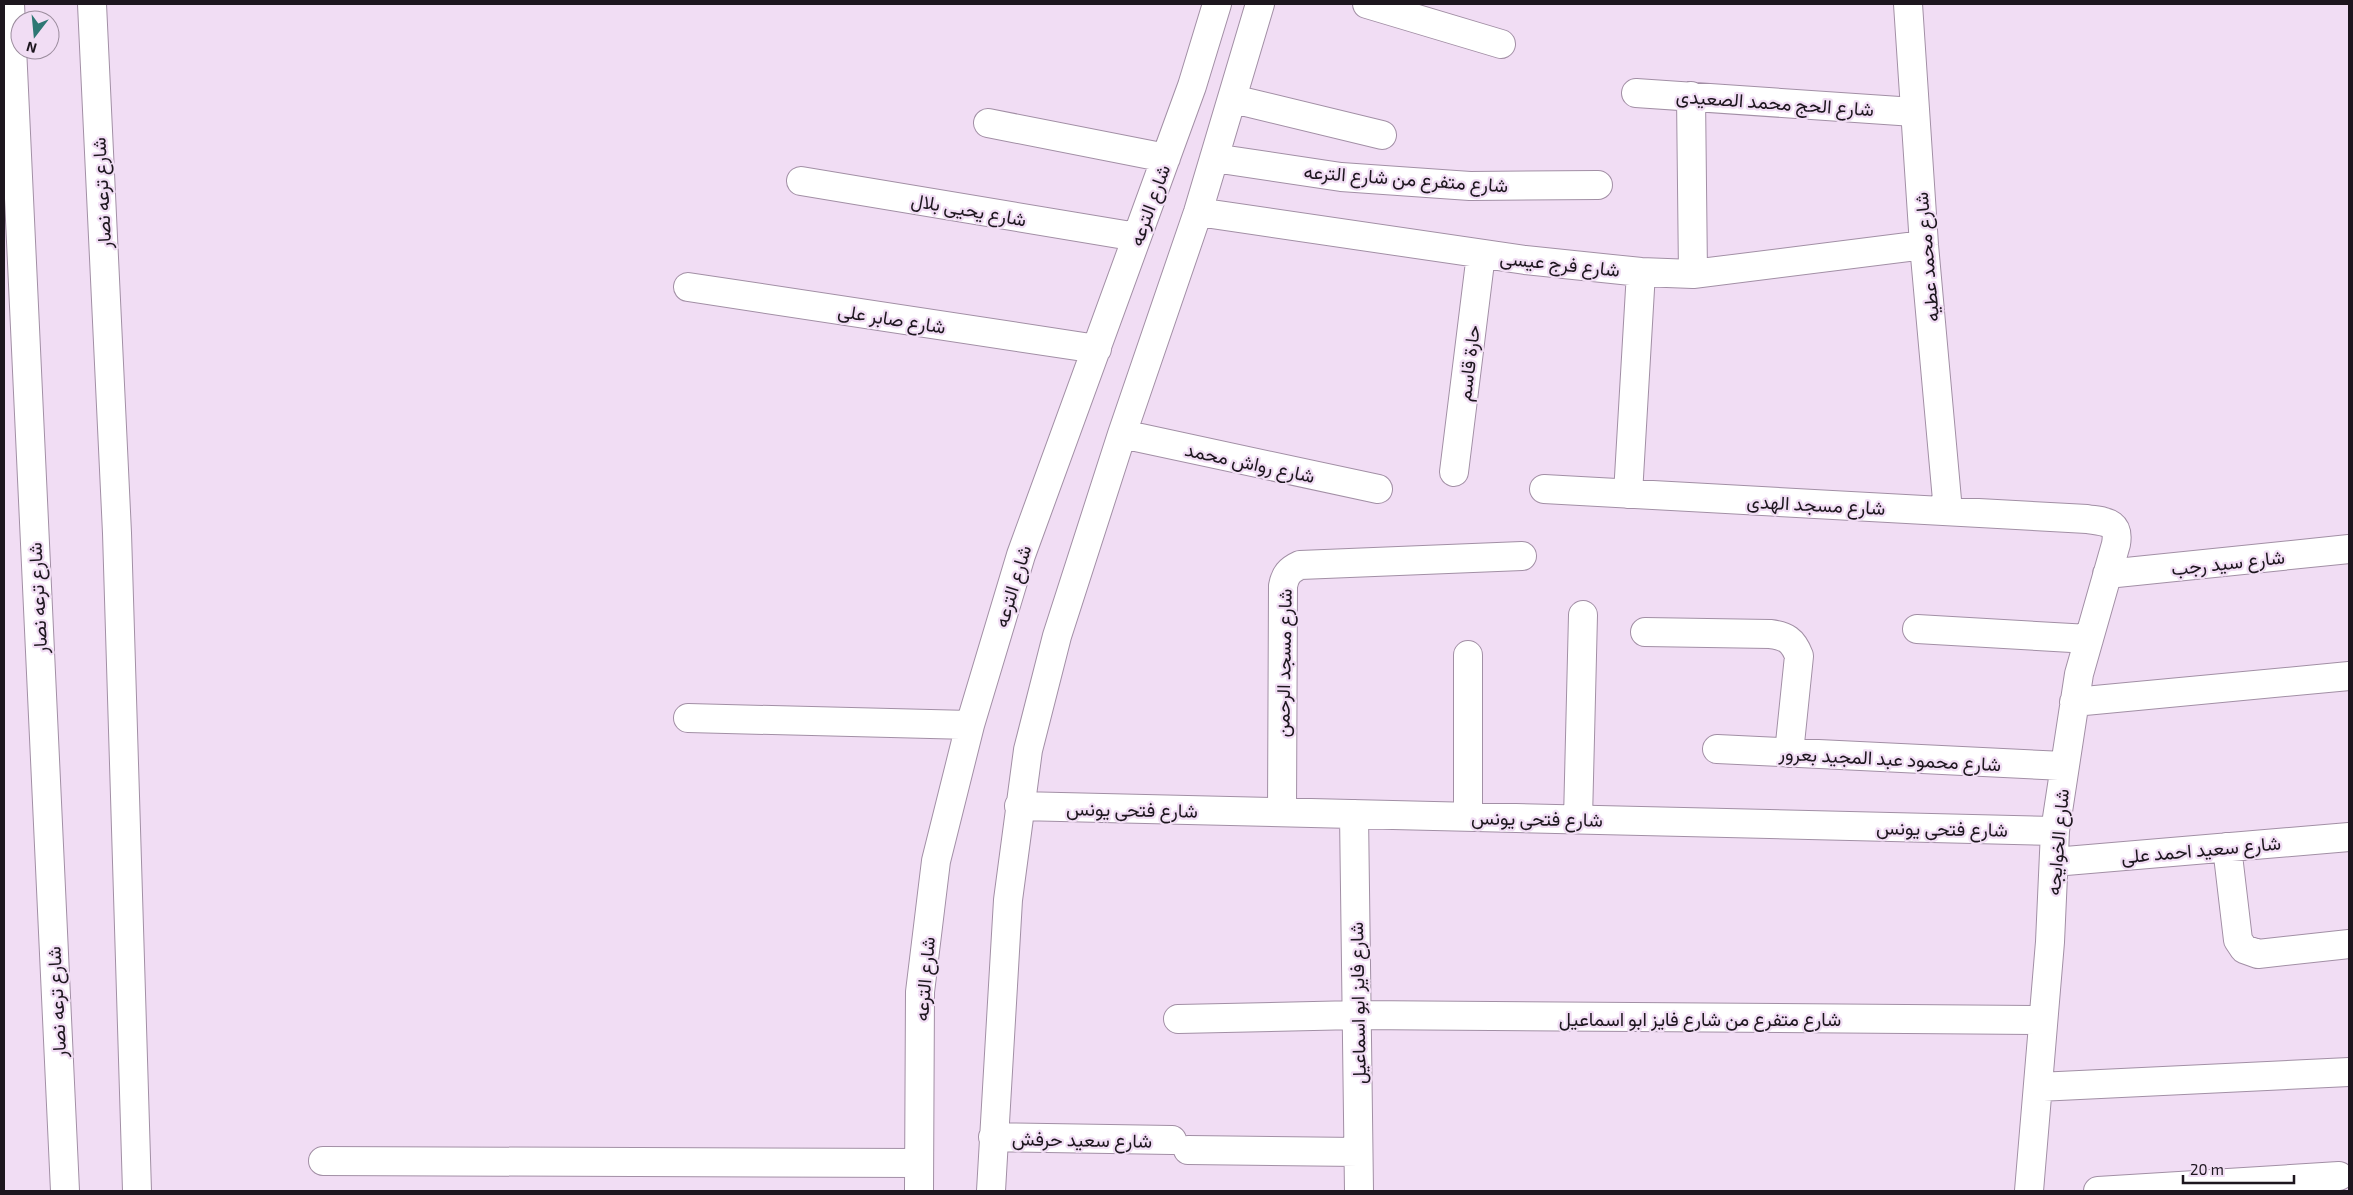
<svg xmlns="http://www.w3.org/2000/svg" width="2353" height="1195" viewBox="0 0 2353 1195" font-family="'Exo 2',Vazirmatn,sans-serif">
<rect width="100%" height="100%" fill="#f1ddf4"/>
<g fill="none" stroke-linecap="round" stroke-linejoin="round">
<g stroke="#a28fa5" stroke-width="30">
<path id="minor" d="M 10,4 L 65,1191
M 92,4 L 117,533 L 137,1191
M 1367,4 L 1501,44
M 1908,4 L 1924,245 L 1948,511
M 1636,93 L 1914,112
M 1691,96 L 1693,274
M 1233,99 L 1382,135
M 988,123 L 1166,158
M 1214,158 L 1341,177 L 1470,186 L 1598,185
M 801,181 L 1137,237
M 1198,212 L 1525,260 L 1641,272 L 1693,274 L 1924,245
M 688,287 L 1097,349
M 1122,434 L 1378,489
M 1454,472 L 1481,254
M 1544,489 L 2087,519 C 2105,522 2120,521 2116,544 L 2079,674 L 2055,831 L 2050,942 L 2029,1191
M 1628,494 L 1641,272
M 2107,574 L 2349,549
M 1917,629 L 2089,639
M 1645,632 L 1770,634 C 1786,636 1793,640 1799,656 L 1789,753
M 2074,702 L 2349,676
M 688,718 L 970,725
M 1717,749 L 2064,766
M 1019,806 L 2055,831
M 1282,812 L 1283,586 C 1285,575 1289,570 1300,565 L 1522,556
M 1354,814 L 1359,1191
M 1468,816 L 1468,655
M 1578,819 L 1583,615
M 2227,847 L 2238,940 L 2244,949 L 2258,954 L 2349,944
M 2054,862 L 2349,837
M 1178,1019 L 1357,1015 L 2043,1020
M 2038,1087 L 2349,1072
M 993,1137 L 1172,1140
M 1188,1150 L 1358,1152
M 323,1161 L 919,1163
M 919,1191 L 920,992 L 936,861 L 970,725 L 1021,555 L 1192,86 L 1217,4
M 991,1191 L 1008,900 L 1028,750 L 1057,636 L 1122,434 L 1198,212 L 1260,4
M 2098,1191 L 2339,1176"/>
</g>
<use href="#minor" stroke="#fff" stroke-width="28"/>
</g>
<g text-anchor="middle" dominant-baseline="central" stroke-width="4.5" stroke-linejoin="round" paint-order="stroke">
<g font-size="19" fill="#1d161e" stroke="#f1ddf4">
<text transform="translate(1775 102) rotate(4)">شارع الحج محمد الصعيدى</text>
<text transform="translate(1406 178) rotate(4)">شارع متفرع من شارع الترعه</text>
<text transform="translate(101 193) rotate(-93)">شارع ترعه نصار</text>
<text transform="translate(1149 205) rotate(-70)">شارع الترعه</text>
<text transform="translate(969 209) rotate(10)">شارع يحيى بلال</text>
<text transform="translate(1926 257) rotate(-95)">شارع محمد عطيه</text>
<text transform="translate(1560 263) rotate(6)">شارع فرج عيسى</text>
<text transform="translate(892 318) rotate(9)">شارع صابر على</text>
<text transform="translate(1468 363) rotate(-83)">حارة قاسم</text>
<text transform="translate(1250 462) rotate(12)">شارع رواش محمد</text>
<text transform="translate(1816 504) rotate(3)">شارع مسجد الهدى</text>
<text transform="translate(2228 562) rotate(-6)">شارع سيد رجب</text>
<text transform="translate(1012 586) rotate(-73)">شارع الترعه</text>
<text transform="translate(37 598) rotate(-93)">شارع ترعه نصار</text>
<text transform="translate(1283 663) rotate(-89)">شارع مسجد الرحمن</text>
<text transform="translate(1890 758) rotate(3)">شارع محمود عبد المجيد بعرور</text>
<text transform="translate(1132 809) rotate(1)">شارع فتحى يونس</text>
<text transform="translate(1537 818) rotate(1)">شارع فتحى يونس</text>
<text transform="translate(1942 828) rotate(1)">شارع فتحى يونس</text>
<text transform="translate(2057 842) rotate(-85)">شارع الخوايجه</text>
<text transform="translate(2201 849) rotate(-5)">شارع سعيد احمد على</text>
<text transform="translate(924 979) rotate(-85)">شارع الترعه</text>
<text transform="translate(56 1002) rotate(-93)">شارع ترعه نصار</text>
<text transform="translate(1357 1003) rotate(-91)">شارع فايز ابو اسماعيل</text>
<text x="1700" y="1018">شارع متفرع من شارع فايز ابو اسماعيل</text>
<text transform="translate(1082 1139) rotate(1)">شارع سعيد حرفش</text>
</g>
</g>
<rect width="2353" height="1195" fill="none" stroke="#1d161e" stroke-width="10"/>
<g transform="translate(35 35) rotate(196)"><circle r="24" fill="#f1ddf4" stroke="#9c8d9e"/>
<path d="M0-4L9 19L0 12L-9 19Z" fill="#2e7774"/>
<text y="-8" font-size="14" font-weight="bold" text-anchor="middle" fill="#1d161e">N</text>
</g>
<path d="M2183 1175v8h111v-8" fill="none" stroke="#1d161e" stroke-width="2.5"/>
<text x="2190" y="1175" font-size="15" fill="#1d161e" stroke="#f1ddf4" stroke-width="4" paint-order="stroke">20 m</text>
</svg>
